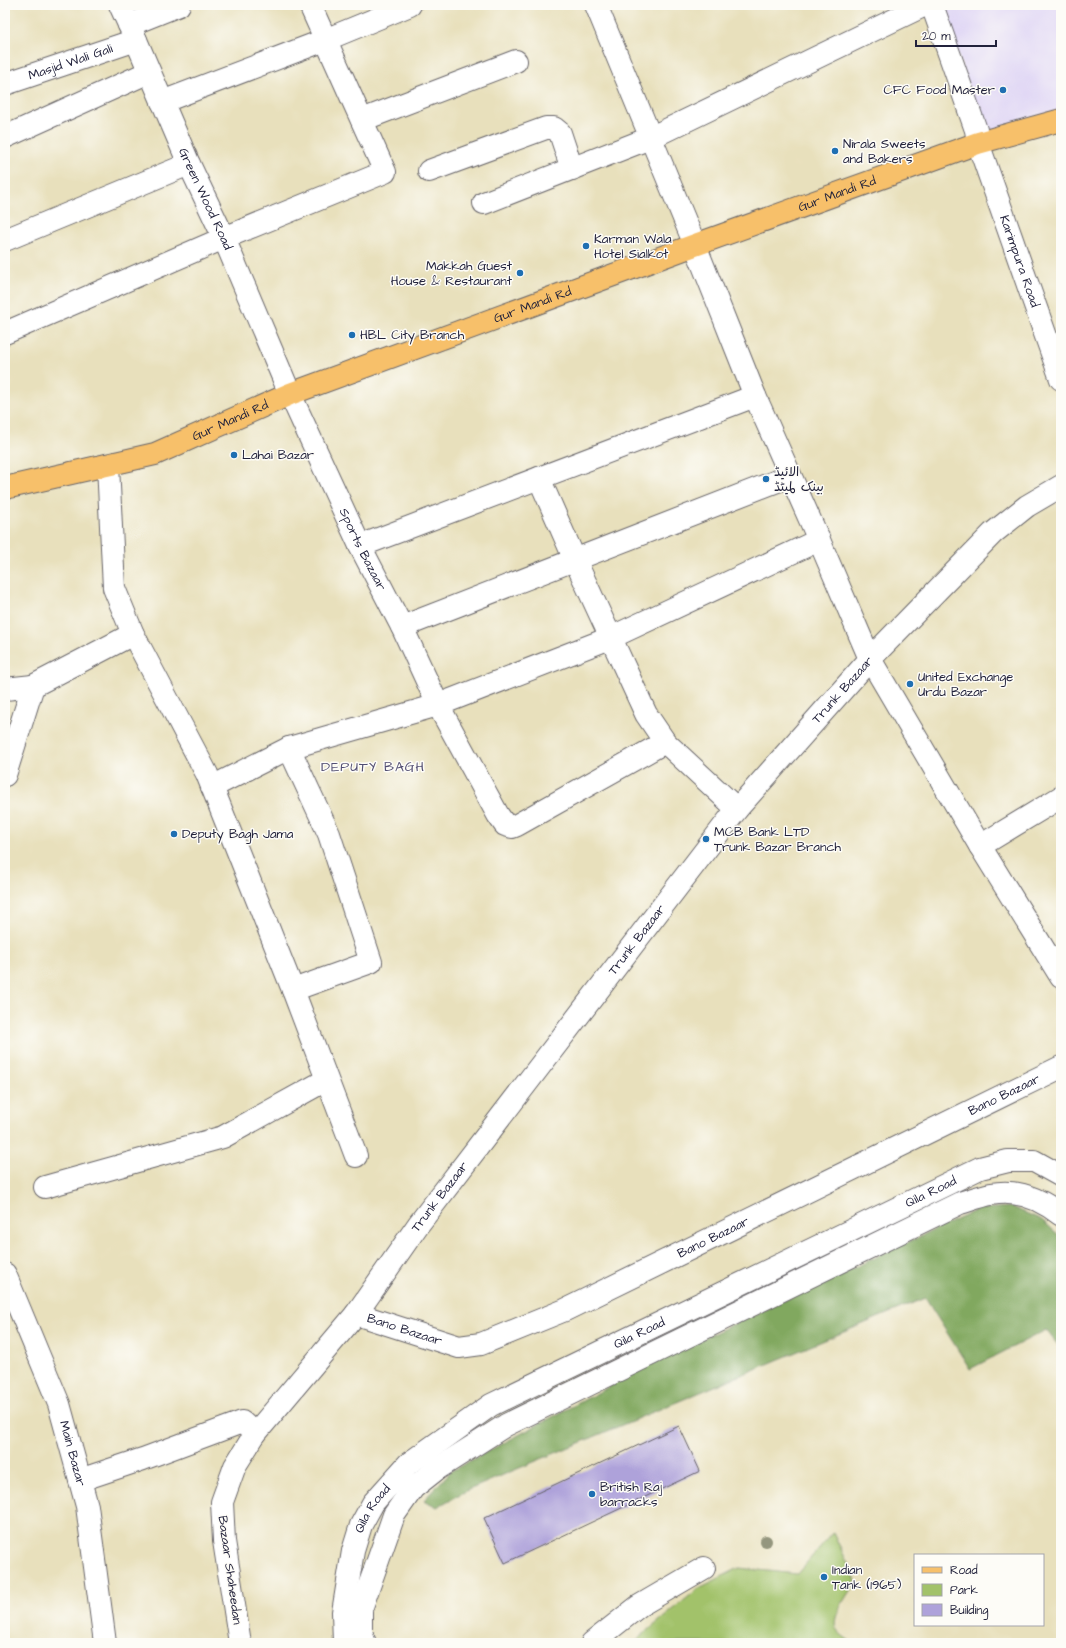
<svg xmlns="http://www.w3.org/2000/svg" width="1066" height="1648" viewBox="0 0 1066 1648" font-family="'Architects Daughter','Playpen Sans Arabic',sans-serif">
<rect width="100%" height="100%" fill="#fdfcf7"/>
<filter id="ink" filterUnits="userSpaceOnUse"><feTurbulence type="fractalNoise" baseFrequency=".025" numOctaves="2"/><feDisplacementMap in="SourceGraphic" scale="8" xChannelSelector="R" yChannelSelector="G"/><feConvolveMatrix kernelMatrix="1 2 1 2 8 2 1 2 1" color-interpolation-filters="sRGB"/></filter>
<filter id="wash" filterUnits="userSpaceOnUse"><feTurbulence type="fractalNoise" baseFrequency=".012" numOctaves="4" result="noise"/><feDisplacementMap in="SourceGraphic" scale="16" xChannelSelector="R" yChannelSelector="G"/><feGaussianBlur stdDeviation="0.9" result="paint"/><feColorMatrix in="noise" values="0 0 0 0 0 0 0 0 0 0 0 0 0 0 0 0 0 1.4 0 .05"/><feComposite in="paint" operator="in"/></filter>
<g filter="url(#wash)">
<rect width="100%" height="100%" fill="#e8e0bc"/>
<path fill="#dfd5f5" d="M 941,5 L 1061,5 L 1061,112 L 984,133 Z"/>
<path fill="#a2c26a" stroke="#627252" d="M 833,1532 L 856,1581 C 850,1592 831,1616 836,1628 C 839,1634 847,1639 853,1643 L 633,1643 L 699,1588 L 739,1568 L 797,1574 Z"/>
<path fill="#81a85e" stroke="#52654c" d="M 1012,1207 L 1042,1220 L 1061,1237 L 1061,1349 L 1046,1330 L 970,1369 L 925,1298 L 510,1472 L 462,1493 L 437,1507 L 424,1500 L 451,1471 L 676,1351 L 979,1209 Z"/>
<g id="blocks">
<path fill="#aea2da" d="M 679,1426 L 700,1471 L 505,1563 L 484,1518 Z"/>
</g>
</g>
<g filter="url(#ink)">
<use href="#blocks" fill-opacity="0" stroke="#676468" stroke-width="1"/>
<g fill="none" stroke-linecap="round" stroke-linejoin="round">
<g stroke="#676468" stroke-width="24">
<g id="minor">
<path id="s1" d="M 120,5 L 136,40 L 189,164 L 224,238 L 290,394 L 360,546 L 402,627 L 438,705 L 498,815 L 505,825 L 512,827 L 517,825 L 665,742"/>
<path d="M 596,5 L 695,245 L 755,396 L 819,540 L 870,659 L 980,846 L 1061,977"/>
<path id="s2" d="M 932,5 L 976,130 L 978,143 L 1061,379"/>
<path d="M 129,25 L 179,5"/>
<path id="s3" d="M 5,84 L 136,40"/>
<path d="M 162,102 L 325,40 L 410,5"/>
<path d="M 362,120 L 516,61"/>
<path d="M 5,137 L 149,72"/>
<path d="M 429,171 L 546,128 L 554,128 L 560,133 L 572,169"/>
<path d="M 484,203 L 650,138 L 925,5"/>
<path d="M 5,240 L 189,164"/>
<path d="M 5,333 L 224,238 L 385,172 L 310,5"/>
<path d="M 108,465 L 114,588 L 133,634 L 207,774 L 293,990 L 356,1156"/>
<path d="M 539,478 L 575,560 L 646,714 L 665,742 L 737,809"/>
<path d="M 360,546 L 755,396"/>
<path d="M 402,627 L 790,476"/>
<path d="M 5,689 L 33,686"/>
<path d="M 289,748 L 329,834 L 371,962 L 293,990"/>
<path d="M 5,775 L 33,686 L 133,634"/>
<path d="M 212,787 L 289,748 L 438,705 L 610,638 L 819,540"/>
<path d="M 980,846 L 1061,797"/>
<path d="M 45,1187 L 223,1137 L 326,1080"/>
<path id="s4" d="M 5,1274 L 59,1404 L 87,1506 L 105,1643"/>
<path id="s5" d="M 356,1314 L 459,1347 L 481,1344 L 565,1310 L 1061,1067"/>
<path d="M 80,1480 L 143,1459 L 242,1422 L 255,1434"/>
<path id="s6" d="M 240,1643 L 224,1541 L 222,1502 L 235,1466 L 255,1434 L 356,1314 L 418,1225 L 737,809 L 870,659 L 993,533 L 1027,506 L 1061,486"/>
<path id="s7" d="M 344,1643 L 343,1612 L 353,1551 L 361,1525 L 373,1503 L 408,1464 L 491,1405 L 980,1168 L 1008,1161 L 1034,1161 L 1061,1176"/>
<path d="M 365,1643 L 361,1633 L 361,1609 L 394,1515 L 413,1488 L 437,1469 L 506,1425 L 960,1203 C 970,1200 981,1196 991,1194 C 1017,1189 1041,1199 1061,1215"/>
<path d="M 592,1643 L 639,1606 L 704,1568"/>
</g>
</g>
<g stroke="#676468" stroke-width="24">
<g id="major">
<path id="s8" d="M 5,488 L 155,454 L 290,394 L 695,245 L 978,143 L 1061,120"/>
</g>
</g>
<use href="#minor" stroke="#fff" stroke-width="22"/>
<use href="#major" stroke="#f7c06b" stroke-width="22"/>
</g>
<circle fill="#94967e" cx="766" cy="1541" r="6"/>
</g>
<g fill="#1f6fb2" stroke="#fdfcf7" stroke-width="1.5">
<circle cx="1003" cy="90" r="4"/>
<circle cx="835" cy="151" r="4"/>
<circle cx="586" cy="246" r="4"/>
<circle cx="520" cy="273" r="4"/>
<circle cx="352" cy="335" r="4"/>
<circle cx="234" cy="455" r="4"/>
<circle cx="766" cy="479" r="4"/>
<circle cx="910" cy="684" r="4"/>
<circle cx="174" cy="834" r="4"/>
<circle cx="706" cy="839" r="4"/>
<circle cx="592" cy="1494" r="4"/>
<circle cx="824" cy="1577" r="4"/>
</g>
<g text-anchor="middle" dominant-baseline="central" stroke-width="3" stroke-linejoin="round" paint-order="stroke">
<g font-size="13" fill="#22223b" stroke="#fdfcf7">
<text stroke="none"><textPath href="#s3" startOffset="69">Masjid Wali Gali</textPath></text>
<text stroke="none"><textPath href="#s8" startOffset="884">Gur Mandi Rd</textPath></text>
<text stroke="none"><textPath href="#s1" startOffset="212">Green Wood Road</textPath></text>
<text stroke="none"><textPath href="#s2" startOffset="271">Karimpura Road</textPath></text>
<text stroke="none"><textPath href="#s8" startOffset="560">Gur Mandi Rd</textPath></text>
<text stroke="none"><textPath href="#s8" startOffset="236">Gur Mandi Rd</textPath></text>
<text stroke="none"><textPath href="#s1" startOffset="596">Sports Bazaar</textPath></text>
<text stroke="none"><textPath href="#s6" startOffset="1167">Trunk Bazaar</textPath></text>
<text stroke="none"><textPath href="#s6" startOffset="843">Trunk Bazaar</textPath></text>
<text stroke="none"><textPath href="#s5" startOffset="710">Bano Bazaar</textPath></text>
<text stroke="none"><textPath href="#s7" startOffset="788">Qila Road</textPath></text>
<text stroke="none"><textPath href="#s6" startOffset="519">Trunk Bazaar</textPath></text>
<text stroke="none"><textPath href="#s5" startOffset="386">Bano Bazaar</textPath></text>
<text stroke="none"><textPath href="#s5" startOffset="51">Bano Bazaar</textPath></text>
<text stroke="none"><textPath href="#s7" startOffset="464">Qila Road</textPath></text>
<text stroke="none"><textPath href="#s4" startOffset="192">Main Bazar</textPath></text>
<text stroke="none"><textPath href="#s7" startOffset="140">Qila Road</textPath></text>
<text transform="translate(230 1570) rotate(82)">Bazaar Shaheedan</text>
</g>
<g font-size="13" fill="#22223b" stroke="#fdfcf7" text-anchor="start">
<text x="995" y="90" text-anchor="end">CFC Food Master</text>
<text x="843" y="144">Nirala Sweets<tspan x="843" dy="15">and Bakers</tspan></text>
<text x="594" y="239">Karman Wala<tspan x="594" dy="15">Hotel Sialkot</tspan></text>
<text x="512" y="266" text-anchor="end">Makkah Guest<tspan x="512" dy="15">House &amp; Restaurant</tspan></text>
<text x="360" y="335">HBL City Branch</text>
<text x="242" y="455">Lahai Bazar</text>
<text x="774" y="472">الائیڈ<tspan x="774" dy="15">بینک لمیٹڈ</tspan></text>
<text x="918" y="677">United Exchange<tspan x="918" dy="15">Urdu Bazar</tspan></text>
<text x="714" y="832">MCB Bank LTD<tspan x="714" dy="15">Trunk Bazar Branch</tspan></text>
<text x="182" y="834">Deputy Bagh Jama</text>
<text x="600" y="1487">British Raj<tspan x="600" dy="15">barracks</tspan></text>
<text x="832" y="1570">Indian<tspan x="832" dy="15">Tank (1965)</tspan></text>
</g>
<g font-size="14" letter-spacing="1" fill="#534f73" stroke="#fdfcf7">
<text x="373" y="767">DEPUTY BAGH</text>
</g>
</g>
<rect width="1066" height="1648" fill="none" stroke="#fdfcf7" stroke-width="20"/>
<rect x="914" y="1554" width="130" height="72" fill="#fdfcf7" stroke="#a5a5ac"/>
<rect x="922" y="1567" width="20" height="6" fill="#f7c06b" stroke="#a5a5ac"/>
<text x="950" y="1574" font-size="12" fill="#22223b">Road</text>
<rect x="922" y="1584" width="20" height="12" fill="#a2c26a" stroke="#a5a5ac"/>
<text x="950" y="1594" font-size="12" fill="#22223b">Park</text>
<rect x="922" y="1604" width="20" height="12" fill="#aea2da" stroke="#a5a5ac"/>
<text x="950" y="1614" font-size="12" fill="#22223b">Building</text>
<path d="M916 40v6h80v-6" fill="none" stroke="#22223b" stroke-width="2"/>
<text x="922" y="40" font-size="12" fill="#22223b" stroke="#fdfcf7" stroke-width="3" paint-order="stroke">20 m</text>
</svg>
